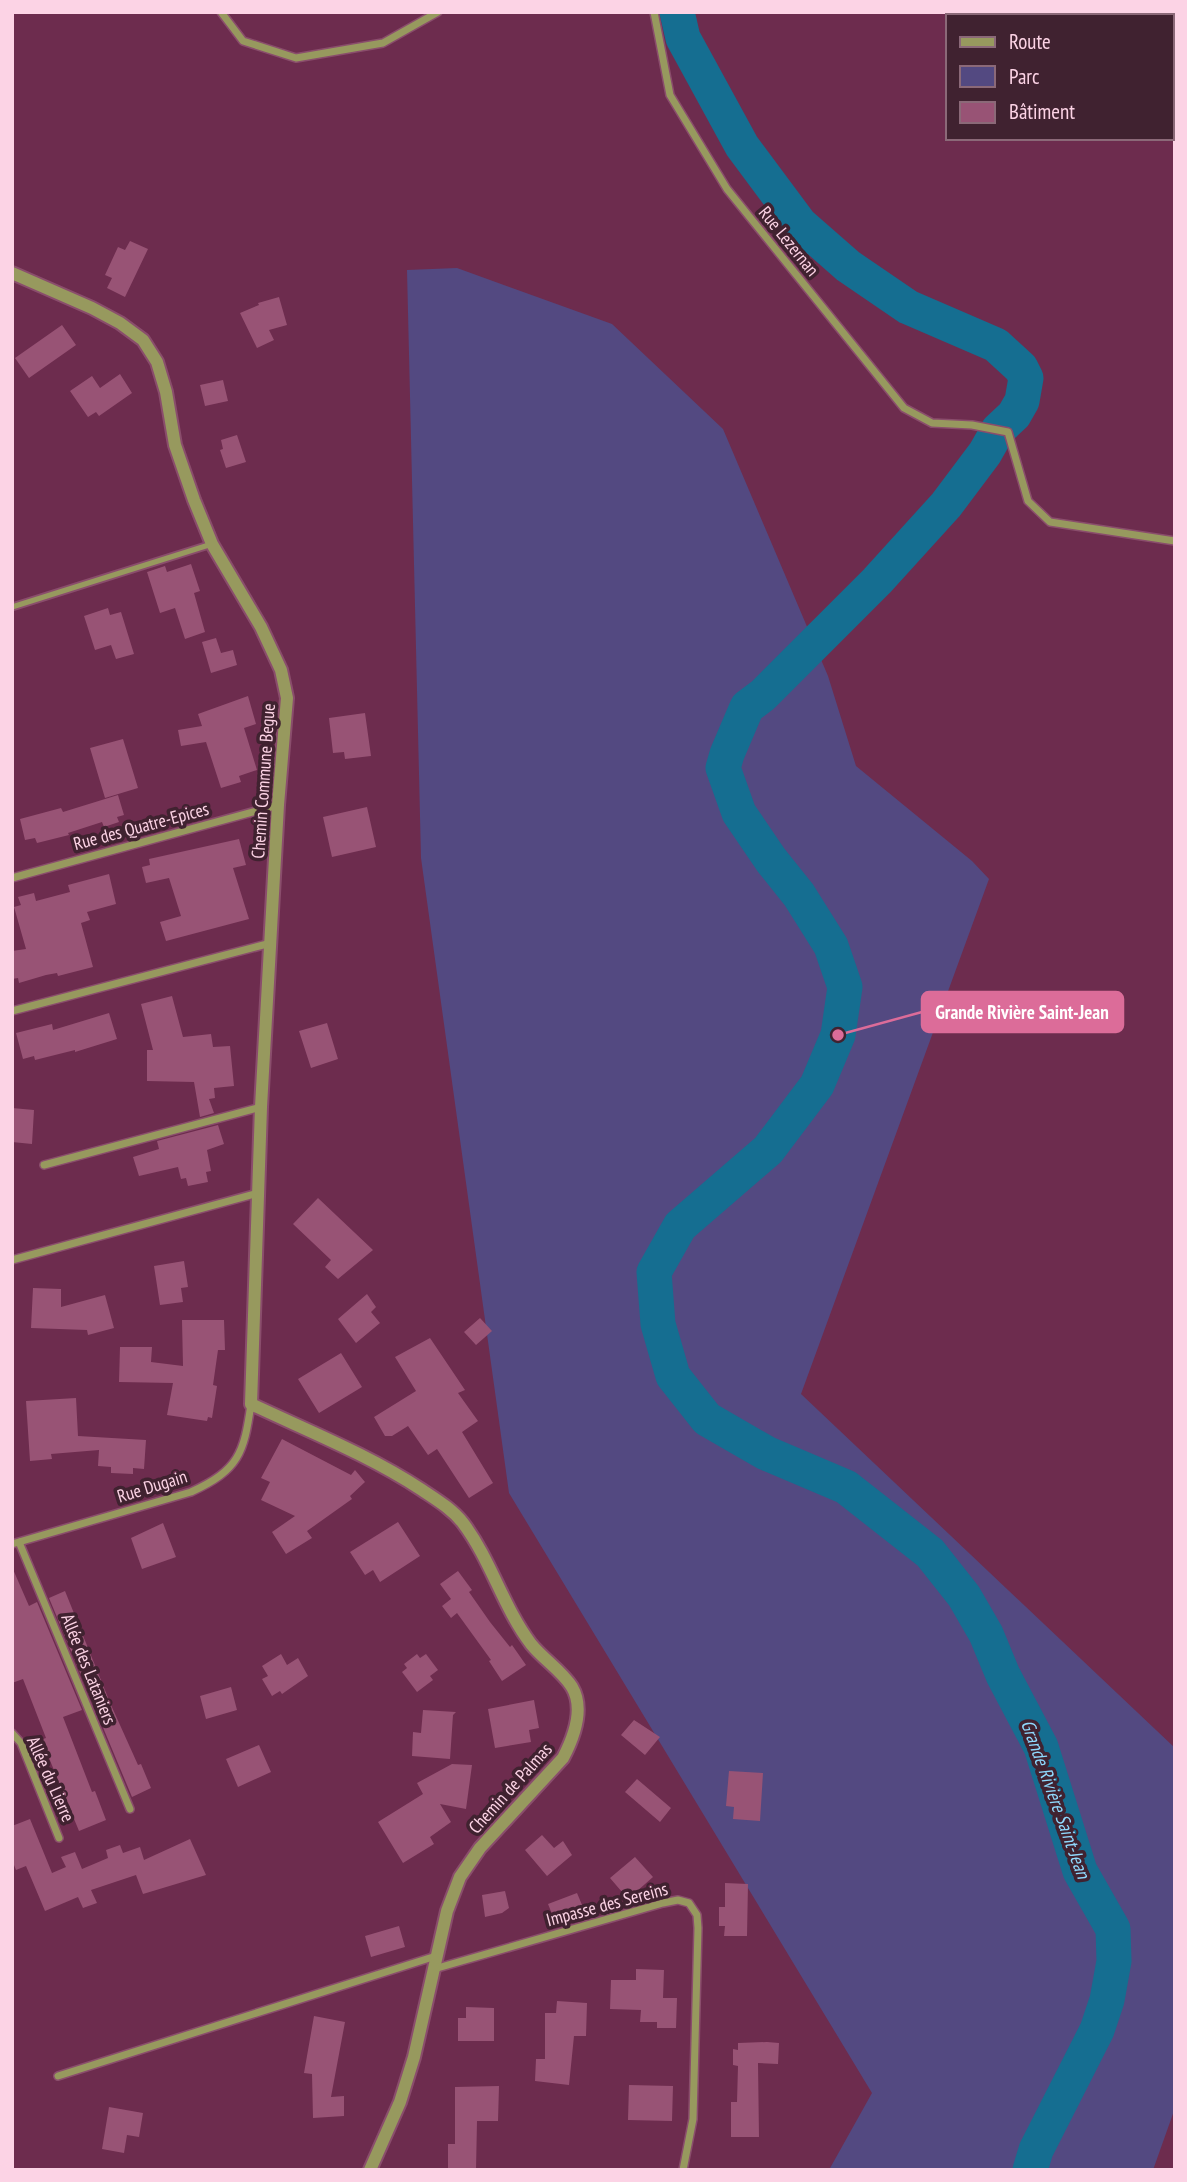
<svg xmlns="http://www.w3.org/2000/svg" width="1187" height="2182" viewBox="0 0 1187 2182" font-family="'PT Sans Narrow',sans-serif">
<rect width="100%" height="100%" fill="#6d2c4e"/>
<path fill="#534981" d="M 457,268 L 612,324 L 723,429 L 828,676 L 856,766 L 972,861 L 989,879 L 801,1394 L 1175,1748 L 1175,2108 L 1153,2170 L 829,2170 L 872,2093 L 509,1493 L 421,858 L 407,270 Z"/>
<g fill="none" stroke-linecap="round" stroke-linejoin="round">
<path stroke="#156e91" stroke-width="35" d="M 677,12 L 683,38 L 742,146 L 800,224 L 848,266 L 908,307 L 996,345 L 1021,368 L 1026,378 L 1022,401 L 1014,415 L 998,430 L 985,453 L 946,505 L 877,581 L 763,695 L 747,707 L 727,754 L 723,768 L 739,813 L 771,860 L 799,895 L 831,946 L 845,987 L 838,1035 L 817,1085 L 768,1150 L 680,1226 L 654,1272 L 658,1324 L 673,1376 L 707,1419 L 766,1453 L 846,1487 L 930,1553 L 964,1596 L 986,1634 L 1003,1675 L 1041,1747 L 1080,1871 L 1113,1929 L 1114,1961 L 1107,2000 L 1097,2030 L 1036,2150 L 1030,2170"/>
</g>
<path fill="#985375" d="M 130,241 L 148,249 L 125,297 L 107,288 L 112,278 L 105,275 L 118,247 L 125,250 Z
M 279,297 L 287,325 L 269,330 L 274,340 L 257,348 L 240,313 L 259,305 L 258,303 Z
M 62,325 L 76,345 L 29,378 L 15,358 Z
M 120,374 L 132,393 L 99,416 L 96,412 L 88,417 L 70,391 L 92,376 L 100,388 Z
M 223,380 L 228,401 L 205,406 L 200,385 Z
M 237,435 L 246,462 L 226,468 L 220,450 L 223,449 L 221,440 Z
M 191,564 L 200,591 L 194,593 L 205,632 L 185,639 L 175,608 L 160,613 L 147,572 L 165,566 L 167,572 Z
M 108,608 L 110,615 L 121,612 L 134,654 L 116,659 L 111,645 L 95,650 L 84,616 Z
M 216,638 L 221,653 L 233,650 L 237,665 L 211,673 L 202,642 Z
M 248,696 L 256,724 L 244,728 L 257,770 L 239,776 L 241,782 L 221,788 L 206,742 L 181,746 L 178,730 L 202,726 L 198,714 Z
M 365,713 L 371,756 L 345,759 L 344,752 L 333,753 L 329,718 Z
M 123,739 L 138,788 L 105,798 L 90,748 Z
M 118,795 L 124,815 L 117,817 L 119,822 L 104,827 L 102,822 L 68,833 L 69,835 L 37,843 L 35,838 L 25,840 L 20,819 L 61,808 L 63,812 Z
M 367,807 L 376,847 L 332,857 L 323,817 Z
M 239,839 L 246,865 L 233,868 L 249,919 L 166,941 L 160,922 L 181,916 L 169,878 L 146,883 L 142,867 L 150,865 L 149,859 Z
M 109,874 L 116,904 L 87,912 L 90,920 L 81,923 L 93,967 L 58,976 L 57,973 L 46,975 L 19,983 L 18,978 L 12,979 L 12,951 L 26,949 L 14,907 L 21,905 L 18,897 L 34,893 L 36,901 L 70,892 L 68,885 Z
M 172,996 L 183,1037 L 211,1034 L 213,1047 L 230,1046 L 234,1086 L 214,1088 L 215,1098 L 209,1099 L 214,1113 L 200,1117 L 194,1082 L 147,1081 L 147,1050 L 153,1050 L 141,1004 Z
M 109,1013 L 117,1039 L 75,1052 L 75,1050 L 35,1060 L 34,1056 L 23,1059 L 16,1033 L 52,1024 L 53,1030 Z
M 327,1023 L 338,1059 L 311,1068 L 299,1031 Z
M 12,1108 L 34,1110 L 32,1144 L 12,1142 Z
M 218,1125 L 224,1144 L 207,1150 L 211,1171 L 206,1172 L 208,1182 L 188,1186 L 186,1178 L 181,1179 L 178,1167 L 139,1176 L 133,1157 L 159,1149 L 157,1141 Z
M 318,1198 L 373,1250 L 338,1279 L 325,1267 L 331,1260 L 293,1224 Z
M 184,1261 L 188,1287 L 181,1288 L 183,1302 L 160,1305 L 154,1266 Z
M 33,1288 L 61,1289 L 61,1307 L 105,1295 L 114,1328 L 88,1335 L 87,1330 L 31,1328 Z
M 367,1294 L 376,1307 L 371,1312 L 380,1323 L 356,1343 L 338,1319 Z
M 480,1318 L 492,1331 L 476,1345 L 464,1332 Z
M 182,1320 L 224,1320 L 225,1350 L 218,1350 L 213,1385 L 217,1386 L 212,1418 L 208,1417 L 207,1421 L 167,1415 L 173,1383 L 119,1382 L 120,1347 L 152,1347 L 151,1362 L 183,1366 Z
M 430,1338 L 465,1390 L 458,1393 L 478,1421 L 462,1432 L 493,1483 L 469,1498 L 437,1449 L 428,1455 L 408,1426 L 392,1436 L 385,1436 L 374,1417 L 416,1391 L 395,1357 Z
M 341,1353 L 362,1387 L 319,1413 L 298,1379 Z
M 76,1398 L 78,1436 L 146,1440 L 144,1469 L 133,1468 L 133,1474 L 111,1473 L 111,1467 L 98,1466 L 99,1450 L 51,1454 L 52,1459 L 30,1461 L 26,1401 Z
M 282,1439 L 351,1475 L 355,1470 L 365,1482 L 350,1496 L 352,1499 L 307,1531 L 312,1538 L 286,1554 L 272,1532 L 295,1516 L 261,1500 L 270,1482 L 261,1478 Z
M 398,1522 L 420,1556 L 380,1582 L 373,1570 L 365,1575 L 350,1552 Z
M 163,1523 L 176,1557 L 142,1569 L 131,1538 Z
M 12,1567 L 29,1606 L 37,1602 L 82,1710 L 63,1717 L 92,1792 L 95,1791 L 106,1820 L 79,1831 L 49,1758 L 39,1761 L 31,1743 L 46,1738 L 23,1679 L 12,1683 Z
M 458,1571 L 472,1590 L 469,1592 L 490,1622 L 510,1647 L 512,1645 L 526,1665 L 502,1681 L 489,1661 L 491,1660 L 457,1613 L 451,1618 L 442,1606 L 451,1599 L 440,1584 Z
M 65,1591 L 111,1705 L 138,1765 L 141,1764 L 151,1788 L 132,1797 L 49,1598 Z
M 281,1654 L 287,1665 L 298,1658 L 308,1676 L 282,1694 L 280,1691 L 272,1696 L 262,1679 L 268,1676 L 262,1666 Z
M 417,1654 L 420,1658 L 426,1654 L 438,1670 L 430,1676 L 433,1680 L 417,1692 L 402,1672 L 407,1668 L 404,1664 Z
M 231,1687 L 237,1710 L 206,1719 L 200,1696 Z
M 534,1700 L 539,1728 L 529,1730 L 531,1742 L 495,1748 L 488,1709 Z
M 423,1710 L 456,1712 L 453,1715 L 450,1759 L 412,1756 L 413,1732 L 421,1733 Z
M 634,1720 L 660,1737 L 645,1755 L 621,1735 Z
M 259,1745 L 271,1772 L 238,1787 L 226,1759 Z
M 452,1764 L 472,1765 L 466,1809 L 440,1804 L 451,1822 L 430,1837 L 434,1844 L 403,1863 L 378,1822 L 423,1794 L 417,1783 Z
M 729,1771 L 763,1773 L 760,1821 L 733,1819 L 734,1807 L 726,1806 Z
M 637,1779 L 671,1808 L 660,1822 L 625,1792 Z
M 30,1819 L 52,1873 L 66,1867 L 61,1857 L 75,1852 L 82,1869 L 108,1858 L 106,1850 L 120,1845 L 123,1853 L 140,1847 L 144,1860 L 190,1839 L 206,1875 L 143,1894 L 136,1875 L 91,1890 L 97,1903 L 83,1908 L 78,1897 L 45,1911 L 26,1866 L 16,1870 L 12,1860 L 12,1826 Z
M 542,1835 L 554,1848 L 563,1841 L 572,1855 L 547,1876 L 525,1850 Z
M 635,1857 L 653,1877 L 628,1899 L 610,1878 Z
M 725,1883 L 748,1884 L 747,1936 L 724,1936 L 725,1926 L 719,1926 L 719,1907 L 725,1907 Z
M 505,1891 L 509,1908 L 502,1913 L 485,1917 L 482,1895 Z
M 577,1893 L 585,1912 L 556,1924 L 548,1904 Z
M 399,1926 L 405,1947 L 371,1957 L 365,1936 Z
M 636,1969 L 664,1970 L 663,1998 L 677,1998 L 676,2028 L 657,2028 L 657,2022 L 640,2022 L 641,2010 L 610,2009 L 611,1980 L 636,1980 Z
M 557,2001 L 587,2003 L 586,2036 L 574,2036 L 569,2085 L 535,2081 L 536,2059 L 545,2059 L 545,2013 L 556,2013 Z
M 466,2007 L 494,2008 L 494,2041 L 458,2041 L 458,2018 L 466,2018 Z
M 314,2016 L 345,2022 L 331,2097 L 344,2096 L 344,2116 L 313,2118 L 312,2074 L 304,2073 Z
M 767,2042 L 779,2043 L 778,2064 L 758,2063 L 759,2137 L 731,2137 L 731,2102 L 737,2102 L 738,2066 L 733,2065 L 733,2049 L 738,2050 L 738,2043 Z
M 629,2085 L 673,2086 L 672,2121 L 628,2120 Z
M 499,2086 L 498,2121 L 477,2121 L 476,2170 L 448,2170 L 448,2144 L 455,2144 L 455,2087 Z
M 109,2107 L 143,2113 L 139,2137 L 127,2135 L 124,2153 L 102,2149 Z"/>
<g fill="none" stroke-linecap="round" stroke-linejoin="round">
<g stroke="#8a4d6c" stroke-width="9">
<path id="service" d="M 12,607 L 212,544"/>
</g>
<g stroke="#8a4d6c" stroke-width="10">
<path id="minor" d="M 221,12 L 243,41 L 296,58 L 383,43 L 438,12
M 654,12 L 670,95 L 727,189 L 904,408 L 932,423 L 972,425 L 1008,432 L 1028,501 L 1050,522 L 1175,541
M 12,878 L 278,805
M 12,1011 L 271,943
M 44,1165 L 261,1107
M 12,1260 L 258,1193
M 19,1542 L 130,1809
M 12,1544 L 191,1492 C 239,1470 244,1453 251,1404
M 12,1733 L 21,1743 L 59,1838
M 434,1969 L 663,1903 L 678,1900 L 689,1903 L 697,1915 L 698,1928 L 693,2119 L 683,2170
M 58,2076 L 436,1956"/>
</g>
<g stroke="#8a4d6c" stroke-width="16">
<path id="tertiary" d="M 12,273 L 92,308 L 120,323 L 143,340 L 157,362 L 166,392 L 175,445 L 194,500 L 212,544 L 261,627 L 281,670 L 287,698 L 278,805 L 261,1107 L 251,1404 C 308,1431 369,1455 422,1490 C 437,1500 452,1509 463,1523 C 491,1560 503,1607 531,1644 C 543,1659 562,1671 572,1687 C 585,1709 574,1737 563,1758 L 480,1848 L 460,1877 L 447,1911 L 414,2057 L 400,2102 L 370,2170"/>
</g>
<use href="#service" stroke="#97995e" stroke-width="5"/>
<use href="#minor" stroke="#97995e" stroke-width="7"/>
<use href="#tertiary" stroke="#97995e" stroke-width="12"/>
</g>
<g text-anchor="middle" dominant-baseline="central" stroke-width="7" stroke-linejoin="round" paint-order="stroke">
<g font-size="18" fill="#fcd3e5" stroke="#402230">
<text transform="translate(789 241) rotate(51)">Rue Lezernan</text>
<text transform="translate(263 781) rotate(-86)">Chemin Commune Begue</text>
<text transform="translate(141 826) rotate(-15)">Rue des Quatre-Epices</text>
<text transform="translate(152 1486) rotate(-17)">Rue Dugain</text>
<text transform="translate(89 1669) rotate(68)">Allée des Lataniers</text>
<text transform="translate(51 1779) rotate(66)">Allée du Lierre</text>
<text transform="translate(510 1788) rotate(-48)">Chemin de Palmas</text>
<text transform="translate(607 1904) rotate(-15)">Impasse des Sereins</text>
</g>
<g font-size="19" font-style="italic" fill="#8fd9fd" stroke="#402230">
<text transform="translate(1056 1799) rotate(70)">Grande Rivière Saint-Jean</text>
</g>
</g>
<path fill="none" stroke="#dc6c99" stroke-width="2.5" d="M838 1035L922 1012"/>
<circle fill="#dc6c99" stroke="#402230" stroke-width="2.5" cx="838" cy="1035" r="7"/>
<rect fill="#dc6c99" stroke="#dc6c99" stroke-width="2.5" x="922" y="992" width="201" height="40" rx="7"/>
<g font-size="19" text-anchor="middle" font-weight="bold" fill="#fff">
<text x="1022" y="1019">Grande Rivière Saint-Jean</text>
</g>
<rect width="1187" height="2182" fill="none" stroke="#fcd3e5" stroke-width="28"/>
<rect x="946" y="14" width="228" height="126" fill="#402230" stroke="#8b6978" stroke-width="2"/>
<rect x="960" y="37" width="35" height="10" fill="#97995e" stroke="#8b6978" stroke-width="2"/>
<text x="1009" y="49" font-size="21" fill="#fcd3e5">Route</text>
<rect x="960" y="66" width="35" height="21" fill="#534981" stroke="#8b6978" stroke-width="2"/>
<text x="1009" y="84" font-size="21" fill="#fcd3e5">Parc</text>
<rect x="960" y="102" width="35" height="21" fill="#985375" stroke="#8b6978" stroke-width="2"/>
<text x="1009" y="119" font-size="21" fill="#fcd3e5">Bâtiment</text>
</svg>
